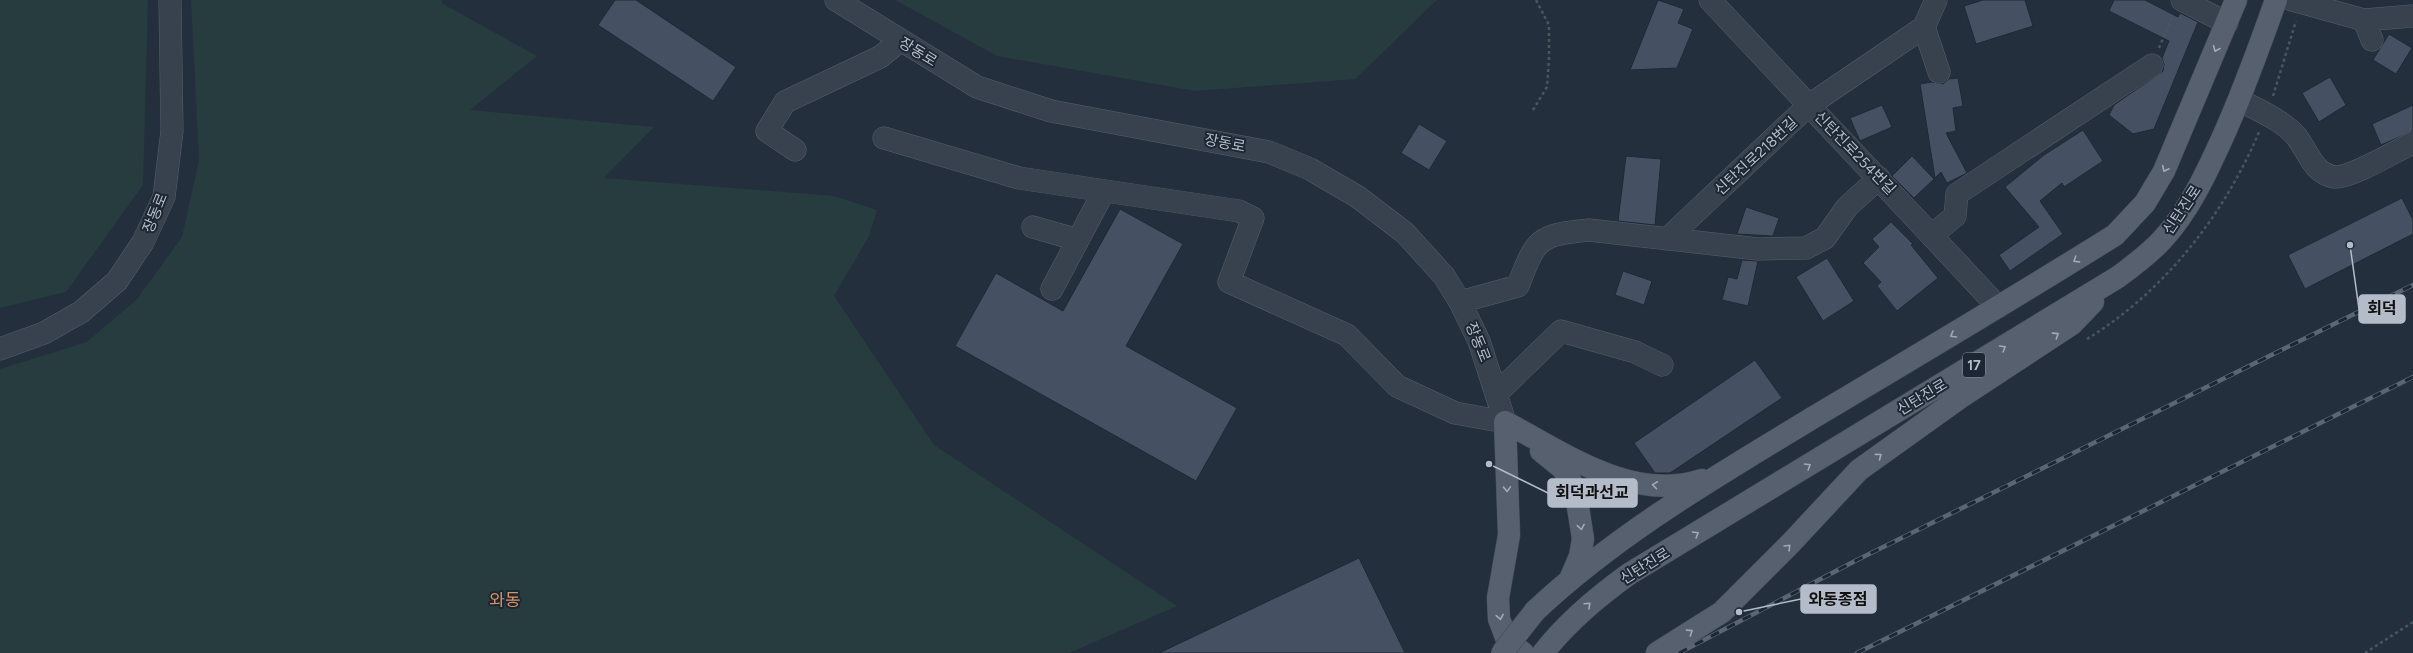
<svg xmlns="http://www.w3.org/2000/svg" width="2413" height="653" viewBox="0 0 2413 653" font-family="Figtree,'Noto Sans KR',sans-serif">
<rect width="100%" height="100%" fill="#242f3e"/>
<path fill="#263c3f" d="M 0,0 L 148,0 L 143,185 L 66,292 L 0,308 Z
M 191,0 L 441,0 L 443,4 L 537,56 L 470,110 L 654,127 L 604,178 L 834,196 L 877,210 L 869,236 L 834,296 L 934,445 L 1177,606 L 1069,653 L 0,653 L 0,369 L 87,342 L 137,299 L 182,237 L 199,160 Z
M 895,0 L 1437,0 L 1355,79 L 1195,91 L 997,56 Z"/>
<path fill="#455162" stroke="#1f2835" d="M 615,0 L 636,0 L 736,67 L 713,101 L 598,25 Z
M 1658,0 L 1684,9 L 1678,23 L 1693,29 L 1677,68 L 1630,70 Z
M 1983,0 L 2025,0 L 2033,26 L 1976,44 L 1964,6 Z
M 2114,0 L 2145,0 L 2178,17 L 2180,13 L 2198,22 L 2154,129 L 2133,134 L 2109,115 L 2114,105 L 2163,71 L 2164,64 L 2162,58 L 2169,41 L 2109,11 Z
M 2389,34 L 2412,48 L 2396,74 L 2373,60 Z
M 2330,77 L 2346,105 L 2319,122 L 2302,93 Z
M 1958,78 L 1963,106 L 1953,108 L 1956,131 L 1946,133 L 1967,173 L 1947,183 L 1941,172 L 1935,178 L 1920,84 L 1932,82 L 1943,84 L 1949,79 Z
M 1882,105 L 1892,127 L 1860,141 L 1850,118 Z
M 2413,105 L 2413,131 L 2381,145 L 2372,124 Z
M 1419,124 L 1447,141 L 1429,170 L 1401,153 Z
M 2083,130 L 2103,161 L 2064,187 L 2062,183 L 2040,201 L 2063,234 L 2010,271 L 1999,255 L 2039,227 L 2005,187 L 2044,155 Z
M 1626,156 L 1661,159 L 1655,225 L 1618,221 Z
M 1912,156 L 1934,179 L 1914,198 L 1892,176 Z
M 2402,198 L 2413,220 L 2413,234 L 2305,289 L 2288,255 Z
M 1746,207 L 1779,218 L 1773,236 L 1737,234 Z
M 1120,209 L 1183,244 L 1126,346 L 1237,408 L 1196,481 L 955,346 L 996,273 L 1063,311 Z
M 1891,222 L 1913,244 L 1911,245 L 1938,278 L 1897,311 L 1877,286 L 1881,282 L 1863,263 L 1879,247 L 1872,239 Z
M 1827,258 L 1854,301 L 1823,321 L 1796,277 Z
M 1742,260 L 1758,261 L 1748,306 L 1722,300 L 1728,277 L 1737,279 Z
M 1623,271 L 1652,281 L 1644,305 L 1615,295 Z
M 1755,360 L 1782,398 L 1670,473 L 1655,473 L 1634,443 Z
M 1359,558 L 1405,653 L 1159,653 Z"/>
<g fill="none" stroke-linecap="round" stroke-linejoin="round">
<g stroke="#565f6c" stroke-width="23">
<path id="minor" d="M 836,0 L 977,87 L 1051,111 L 1269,152 L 1310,169 L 1358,197 L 1405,233 L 1444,276 L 1460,302 L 1479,341 L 1505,422 L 1455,413 L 1397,386 L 1347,335 L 1229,282 L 1253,218 L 1239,211 L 1019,178 L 884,138
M 1710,0 C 1806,103 1903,204 1998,307
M 2182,0 L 2227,23
M 2292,0 L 2364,20 L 2413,16
M 2364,20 L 2372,40
M 1924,27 L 1939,72
M 2239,100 C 2258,110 2282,120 2296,136 C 2308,151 2313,174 2335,177 C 2351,178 2396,151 2413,143
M 795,150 L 767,131 L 785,102 L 880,57 L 900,41
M 1033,227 L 1078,240
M 1932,235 L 1955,216 L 1957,194 L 2152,65
M 1667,239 L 1808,106 L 1924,27 L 1936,0
M 1052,289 L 1104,191
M 1460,302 L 1518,286 C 1536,239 1537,235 1589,230 L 1758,249 L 1806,248 L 1825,238 L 1847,207 L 1879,178
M 0,349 L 44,333 L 81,312 L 117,281 L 143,242 L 164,197 L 172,131 L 170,0
M 1497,393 L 1561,331 L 1635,352 L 1662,365"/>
</g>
<g stroke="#414a57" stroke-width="23">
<path id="major" d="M 1505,422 L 1509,535 L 1498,598 L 1499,619 L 1507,640 L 1523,653
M 1505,422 C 1564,453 1632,503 1702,480
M 1541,451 L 1562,468 L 1575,488 L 1583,539 L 1580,556 L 1571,577
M 1535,611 C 1618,533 1717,476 1814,417 C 1915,357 2016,297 2115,235 L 2145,203 L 2164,171 L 2236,0
M 1543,653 C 1568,621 1597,597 1629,574 L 2118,277 C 2133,266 2149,254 2162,240 C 2188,212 2205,176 2221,141 C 2242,95 2259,48 2276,0
M 1657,653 L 1722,612 L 1790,544 L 1859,470 L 1961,397 L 2072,324 L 2093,302"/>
</g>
<path stroke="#44595c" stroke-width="2.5" stroke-dasharray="3 3" stroke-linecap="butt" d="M 2159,48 L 2172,17
M 2273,96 L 2296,21
M 1533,110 L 1547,87 L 1549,59 L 1549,25 L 1536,0
M 2087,339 C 2165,291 2224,215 2259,132
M 2365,653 L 2413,622"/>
<use href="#minor" stroke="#38414e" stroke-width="22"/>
<use href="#major" stroke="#56606e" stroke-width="22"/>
<g stroke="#5a6575" stroke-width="4.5">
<path id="rail" d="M 1679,653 L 1857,560 L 2413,285
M 1857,653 L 2413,377"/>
</g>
<use href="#rail" stroke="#1d2633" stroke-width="3" stroke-dasharray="9" stroke-linecap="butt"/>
<g stroke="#414a57" stroke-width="23" stroke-linecap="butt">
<path id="major-bridge" d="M 1502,653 L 1535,611"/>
</g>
<use href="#major-bridge" stroke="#56606e" stroke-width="22"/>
</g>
<defs><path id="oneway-chevron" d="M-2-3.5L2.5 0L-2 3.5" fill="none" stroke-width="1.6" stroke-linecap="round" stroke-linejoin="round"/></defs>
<g stroke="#a1aab7">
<use href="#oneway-chevron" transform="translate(2216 49) rotate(113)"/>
<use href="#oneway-chevron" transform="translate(2165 169) rotate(116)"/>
<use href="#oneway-chevron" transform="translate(2076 260) rotate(148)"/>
<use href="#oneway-chevron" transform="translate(1953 335) rotate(149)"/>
<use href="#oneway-chevron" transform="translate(2056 335) rotate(-33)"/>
<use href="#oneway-chevron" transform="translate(2003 348) rotate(-31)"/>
<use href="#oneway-chevron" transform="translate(1879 456) rotate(-36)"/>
<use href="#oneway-chevron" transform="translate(1808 466) rotate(-31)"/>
<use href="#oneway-chevron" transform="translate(1655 485) rotate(-172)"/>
<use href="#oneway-chevron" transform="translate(1507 489) rotate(88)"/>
<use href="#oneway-chevron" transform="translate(1581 527) rotate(81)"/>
<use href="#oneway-chevron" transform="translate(1696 534) rotate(-31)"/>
<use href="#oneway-chevron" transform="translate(1788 547) rotate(-45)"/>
<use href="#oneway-chevron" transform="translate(1588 605) rotate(-43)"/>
<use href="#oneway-chevron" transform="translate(1500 617) rotate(80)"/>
<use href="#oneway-chevron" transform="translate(1690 632) rotate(-33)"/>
</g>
<g text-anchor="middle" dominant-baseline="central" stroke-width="4" stroke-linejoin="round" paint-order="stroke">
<rect fill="#1d2633" stroke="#878f9c" stroke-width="1" x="1963" y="353" width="22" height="24" rx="3"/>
<g font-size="14" font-weight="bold" fill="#b4bcc9">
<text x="1974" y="365">17</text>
</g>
<g font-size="15" fill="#b4bcc9" stroke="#1d2633">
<text transform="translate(918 52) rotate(31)">장동로</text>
<text transform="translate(1225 143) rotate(11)">장동로</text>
<text transform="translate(1855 153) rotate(46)">신탄진로254번길</text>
<text transform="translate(1756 156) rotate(-43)">신탄진로218번길</text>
<text transform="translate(2182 210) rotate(-56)">신탄진로</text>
<text transform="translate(155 213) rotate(-68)">장동로</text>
<text transform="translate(1478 342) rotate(68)">장동로</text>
<text transform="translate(1922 397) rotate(-31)">신탄진로</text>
<text transform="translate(1645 566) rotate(-32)">신탄진로</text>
</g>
<g font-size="17" fill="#d59563" stroke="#1d2633">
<text x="505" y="600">와동</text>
</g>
</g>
<path fill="none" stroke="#b4bcc9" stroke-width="1.5" d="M2350 245L2359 309M1489 464L1548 493M1739 612L1801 599"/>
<g fill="#b4bcc9" stroke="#1d2633" stroke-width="1.5">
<circle cx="2350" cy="245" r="4"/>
<circle cx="1489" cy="464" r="4"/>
<circle cx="1739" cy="612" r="4"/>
</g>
<g fill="#b4bcc9" stroke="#b4bcc9" stroke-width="1.5">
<rect x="2359" y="295" width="46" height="28" rx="4"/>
<rect x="1548" y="479" width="89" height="28" rx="4"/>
<rect x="1801" y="585" width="75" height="28" rx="4"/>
</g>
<g font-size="16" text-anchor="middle" font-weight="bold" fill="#111">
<text x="2382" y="314">회덕</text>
<text x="1592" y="498">회덕과선교</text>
<text x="1838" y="605">와동종점</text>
</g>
</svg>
